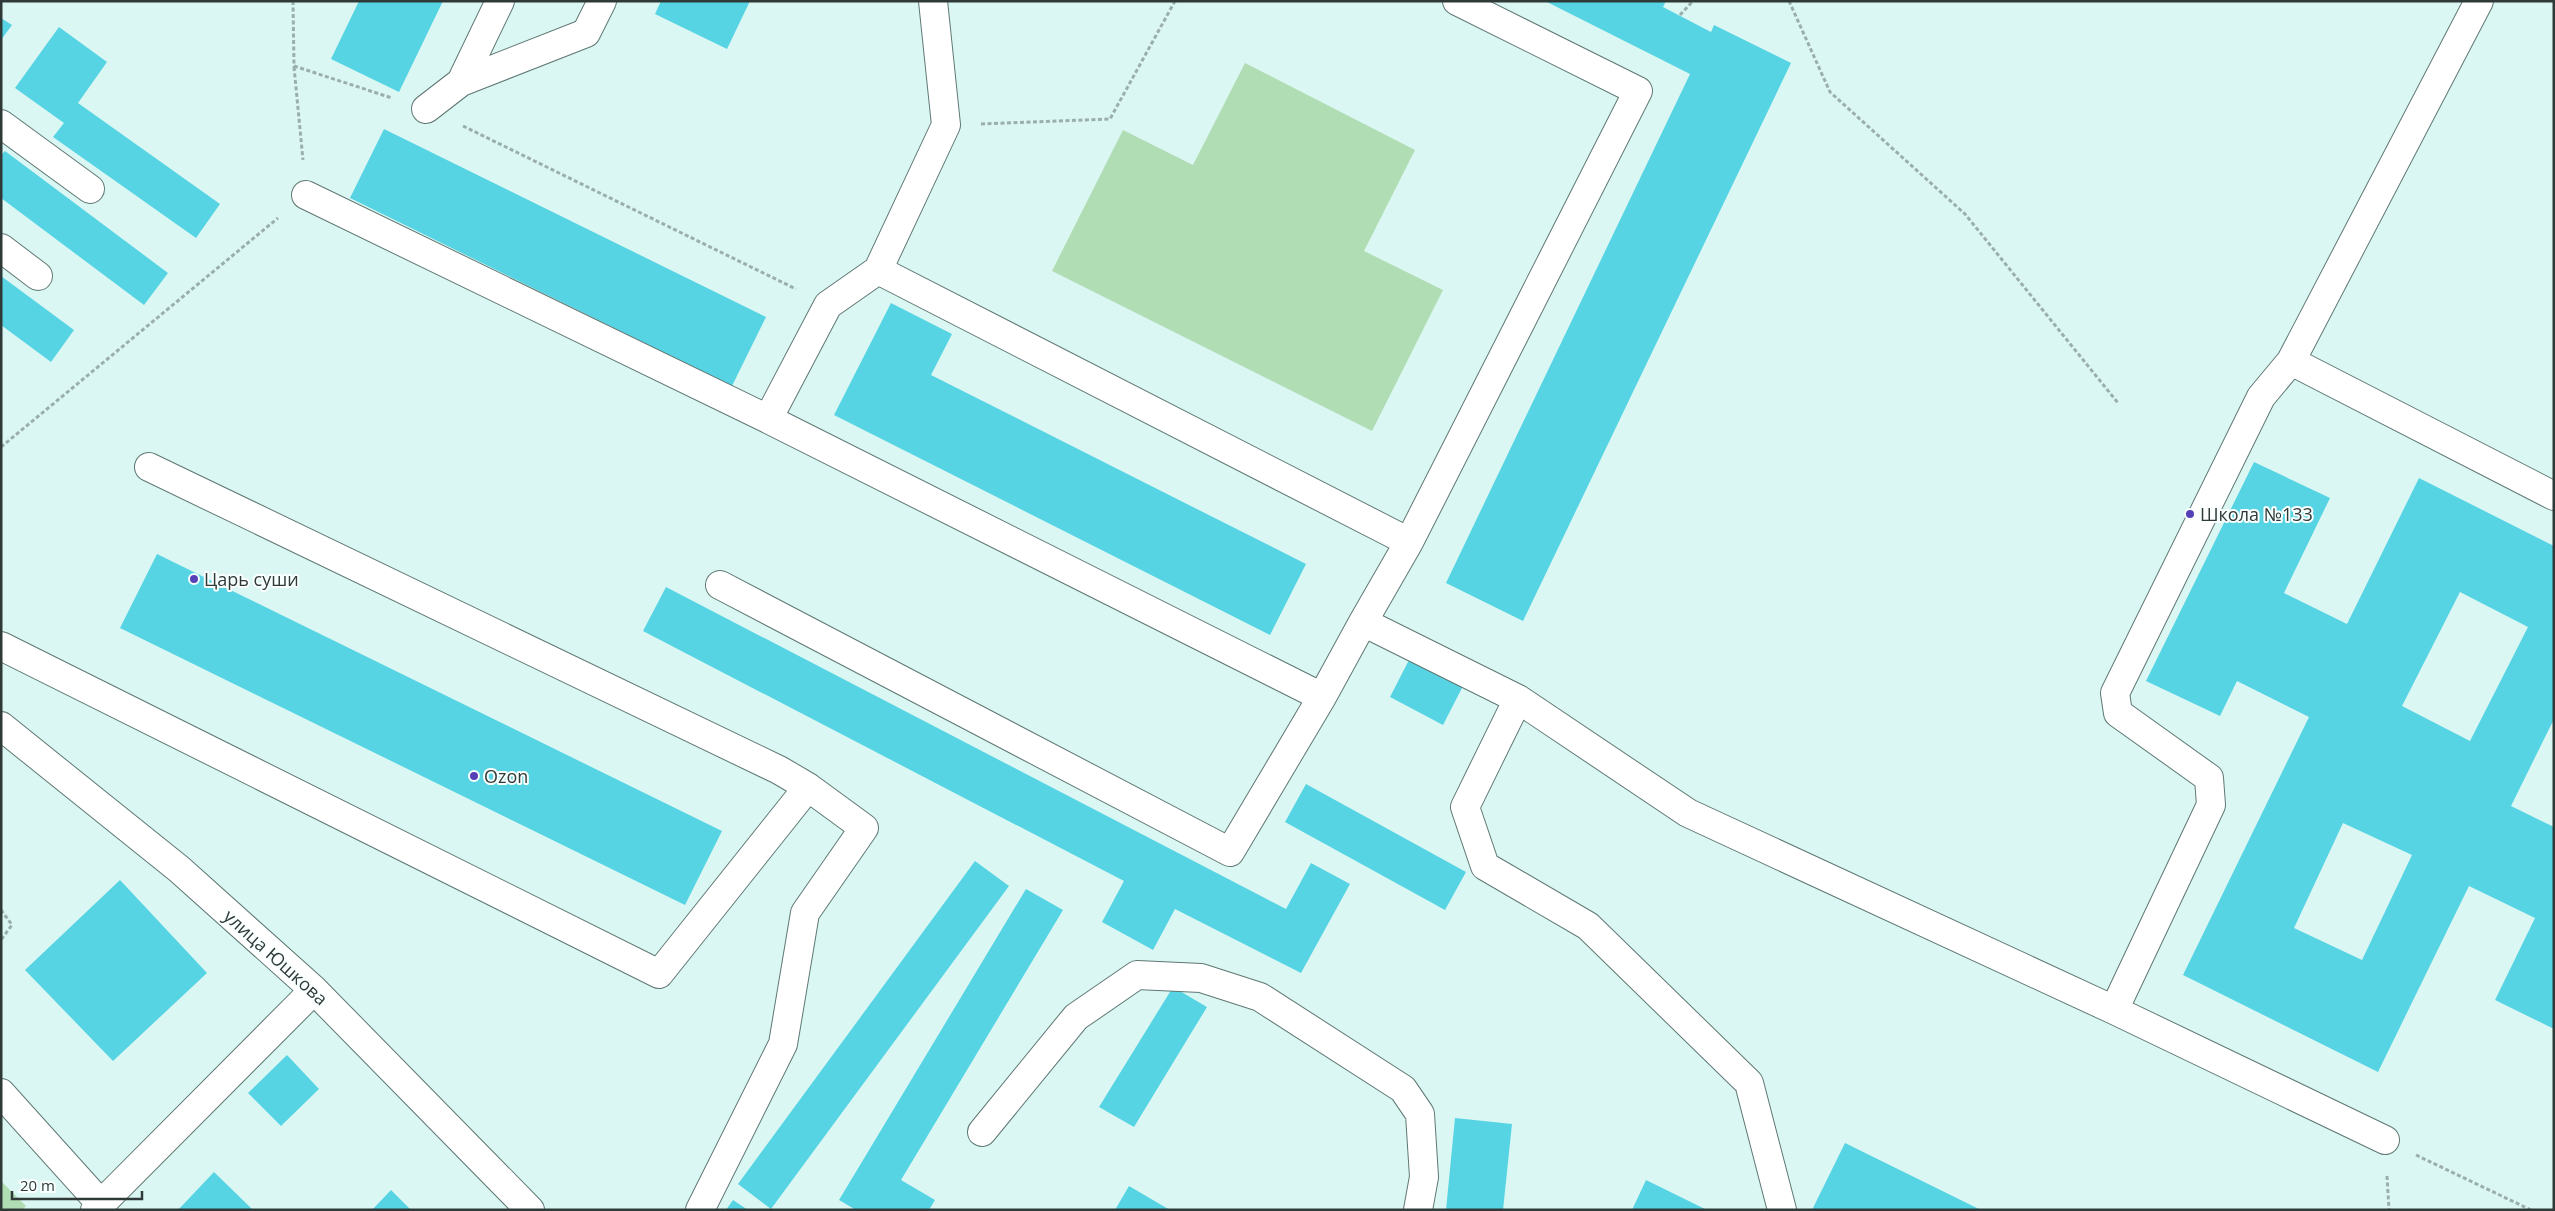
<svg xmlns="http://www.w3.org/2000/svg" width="2555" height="1211" viewBox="0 0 2555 1211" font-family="'Open Sans',sans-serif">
<rect width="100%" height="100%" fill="#dbf7f3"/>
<path fill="#b0ddb3" d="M 1245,63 L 1415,150 L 1364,251 L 1443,290 L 1372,431 L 1052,271 L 1123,130 L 1193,165 Z
M 1,1181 L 26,1206 L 22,1210 L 1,1210 Z"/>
<path fill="#57d4e3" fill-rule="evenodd" d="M 359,1 L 443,1 L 399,92 L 331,59 Z
M 661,1 L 750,1 L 727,49 L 655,14 Z
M 1545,1 L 1666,1 L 1663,7 L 1711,32 L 1714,25 L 1791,63 L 1523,621 L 1446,583 L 1690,74 Z
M 1,18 L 12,25 L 1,40 Z
M 59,27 L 107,62 L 78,103 L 220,204 L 196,238 L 53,137 L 64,123 L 15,88 Z
M 384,129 L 766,317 L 732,386 L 350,198 Z
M 5,151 L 168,273 L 144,305 L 1,198 L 1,155 Z
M 1,276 L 74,330 L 51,362 L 1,325 Z
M 891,303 L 952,334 L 931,375 L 1306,564 L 1270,635 L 834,415 Z
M 2254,462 L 2330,498 L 2284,593 L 2347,624 L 2419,478 L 2554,546 L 2554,719 L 2511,806 L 2554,827 L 2554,1029 L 2495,1000 L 2535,918 L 2469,886 L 2378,1072 L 2183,975 L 2309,717 L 2237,681 L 2220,716 L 2146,681 ZM 2460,592 L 2528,627 L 2470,741 L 2402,706 ZM 2343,823 L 2412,855 L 2362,960 L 2294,928 Z
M 157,554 L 722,831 L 685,905 L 120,628 Z
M 666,587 L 1286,909 L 1311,863 L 1350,884 L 1301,973 L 1175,909 L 1153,950 L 1102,922 L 1124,881 L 643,631 Z
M 1410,658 L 1463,686 L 1443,725 L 1390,697 Z
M 1306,784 L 1466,872 L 1445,910 L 1285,822 Z
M 975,861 L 1009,886 L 771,1209 L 738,1184 Z
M 120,880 L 207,973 L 113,1061 L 25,970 Z
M 1026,889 L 1063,910 L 901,1180 L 935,1200 L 929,1210 L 856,1210 L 839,1200 Z
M 1173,987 L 1207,1007 L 1134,1127 L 1099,1107 Z
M 287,1055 L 319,1089 L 281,1126 L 248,1093 Z
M 1455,1118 L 1512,1124 L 1503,1210 L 1446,1210 Z
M 1845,1143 L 1981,1210 L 1812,1210 Z
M 214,1172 L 253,1210 L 178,1210 Z
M 1646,1180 L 1707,1210 L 1632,1210 Z
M 1129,1186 L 1170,1210 L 1115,1210 Z
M 391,1190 L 411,1210 L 372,1210 Z
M 733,1200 L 748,1210 L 726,1210 Z"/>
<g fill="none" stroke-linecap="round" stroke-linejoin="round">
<g stroke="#5f7874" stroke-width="30">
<path id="minor" d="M 1457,1 L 1638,91 L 1409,542 L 1363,622 L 1518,699 L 1688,813 L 2114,1010 L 2385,1140
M 461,82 L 586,33 L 602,1
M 426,109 L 461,82 L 500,1
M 1,124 L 90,189
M 306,195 L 768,419 L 828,305 L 878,270 L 946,125 L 933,1
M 1,248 L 38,276
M 878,270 L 1409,542
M 2291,361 L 2554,496
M 768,419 L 1322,697 L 1363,622
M 720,585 L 1230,852 L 1322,697
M 1,646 L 659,974 L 808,787 L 779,770 L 149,467
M 1518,699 L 1465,807 L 1485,866 L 1588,926 L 1749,1083 L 1782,1210
M 1,726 L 179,869 L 314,990 L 530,1210
M 2114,1010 L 2211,805 L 2209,778 L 2118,713 L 2115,693 L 2261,397 L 2291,361 L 2479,1
M 1,1093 L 101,1204
M 982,1132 L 1076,1017 L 1137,975 L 1201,978 L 1260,997 L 1403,1089 L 1420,1114 L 1424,1177 L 1418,1210
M 95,1210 L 314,990
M 700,1210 L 783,1044 L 805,913 L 864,828 L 808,787"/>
</g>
<path stroke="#9aafac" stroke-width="3" stroke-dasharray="4 2.5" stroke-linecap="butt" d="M 293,1 L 294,66 L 392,98
M 1789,1 L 1830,92 L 1965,214 L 2118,403
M 1680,15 L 1693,1
M 294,67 L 303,160
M 981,124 L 1110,119 L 1175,1
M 463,126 L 796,289
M 1,447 L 278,218
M 1,910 L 12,925 L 1,940
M 2416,1155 L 2531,1210
M 2387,1176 L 2389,1210"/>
<use href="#minor" stroke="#fff" stroke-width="28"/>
</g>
<g fill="#5640b8" stroke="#f9fffe" stroke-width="2">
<circle cx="2190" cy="514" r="5"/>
<circle cx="194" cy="579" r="5"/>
<circle cx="474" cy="776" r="5"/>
</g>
<g text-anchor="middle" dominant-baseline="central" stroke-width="4" stroke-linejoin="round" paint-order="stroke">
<g font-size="18" fill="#2f3a38" stroke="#f9fffe" text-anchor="start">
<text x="2200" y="514">Школа №133</text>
<text x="204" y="579">Царь суши</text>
<text x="484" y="776">Ozon</text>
</g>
<g font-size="18" fill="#2f3a38" stroke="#f9fffe">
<text transform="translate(276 957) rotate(42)">улица Юшкова</text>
</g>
</g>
<rect width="2555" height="1211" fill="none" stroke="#2f3a38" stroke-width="5"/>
<path d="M12 1191v8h130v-8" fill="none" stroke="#2f3a38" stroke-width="2.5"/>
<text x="20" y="1191" font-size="15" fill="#2f3a38" stroke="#f9fffe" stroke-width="4" paint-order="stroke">20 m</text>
</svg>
